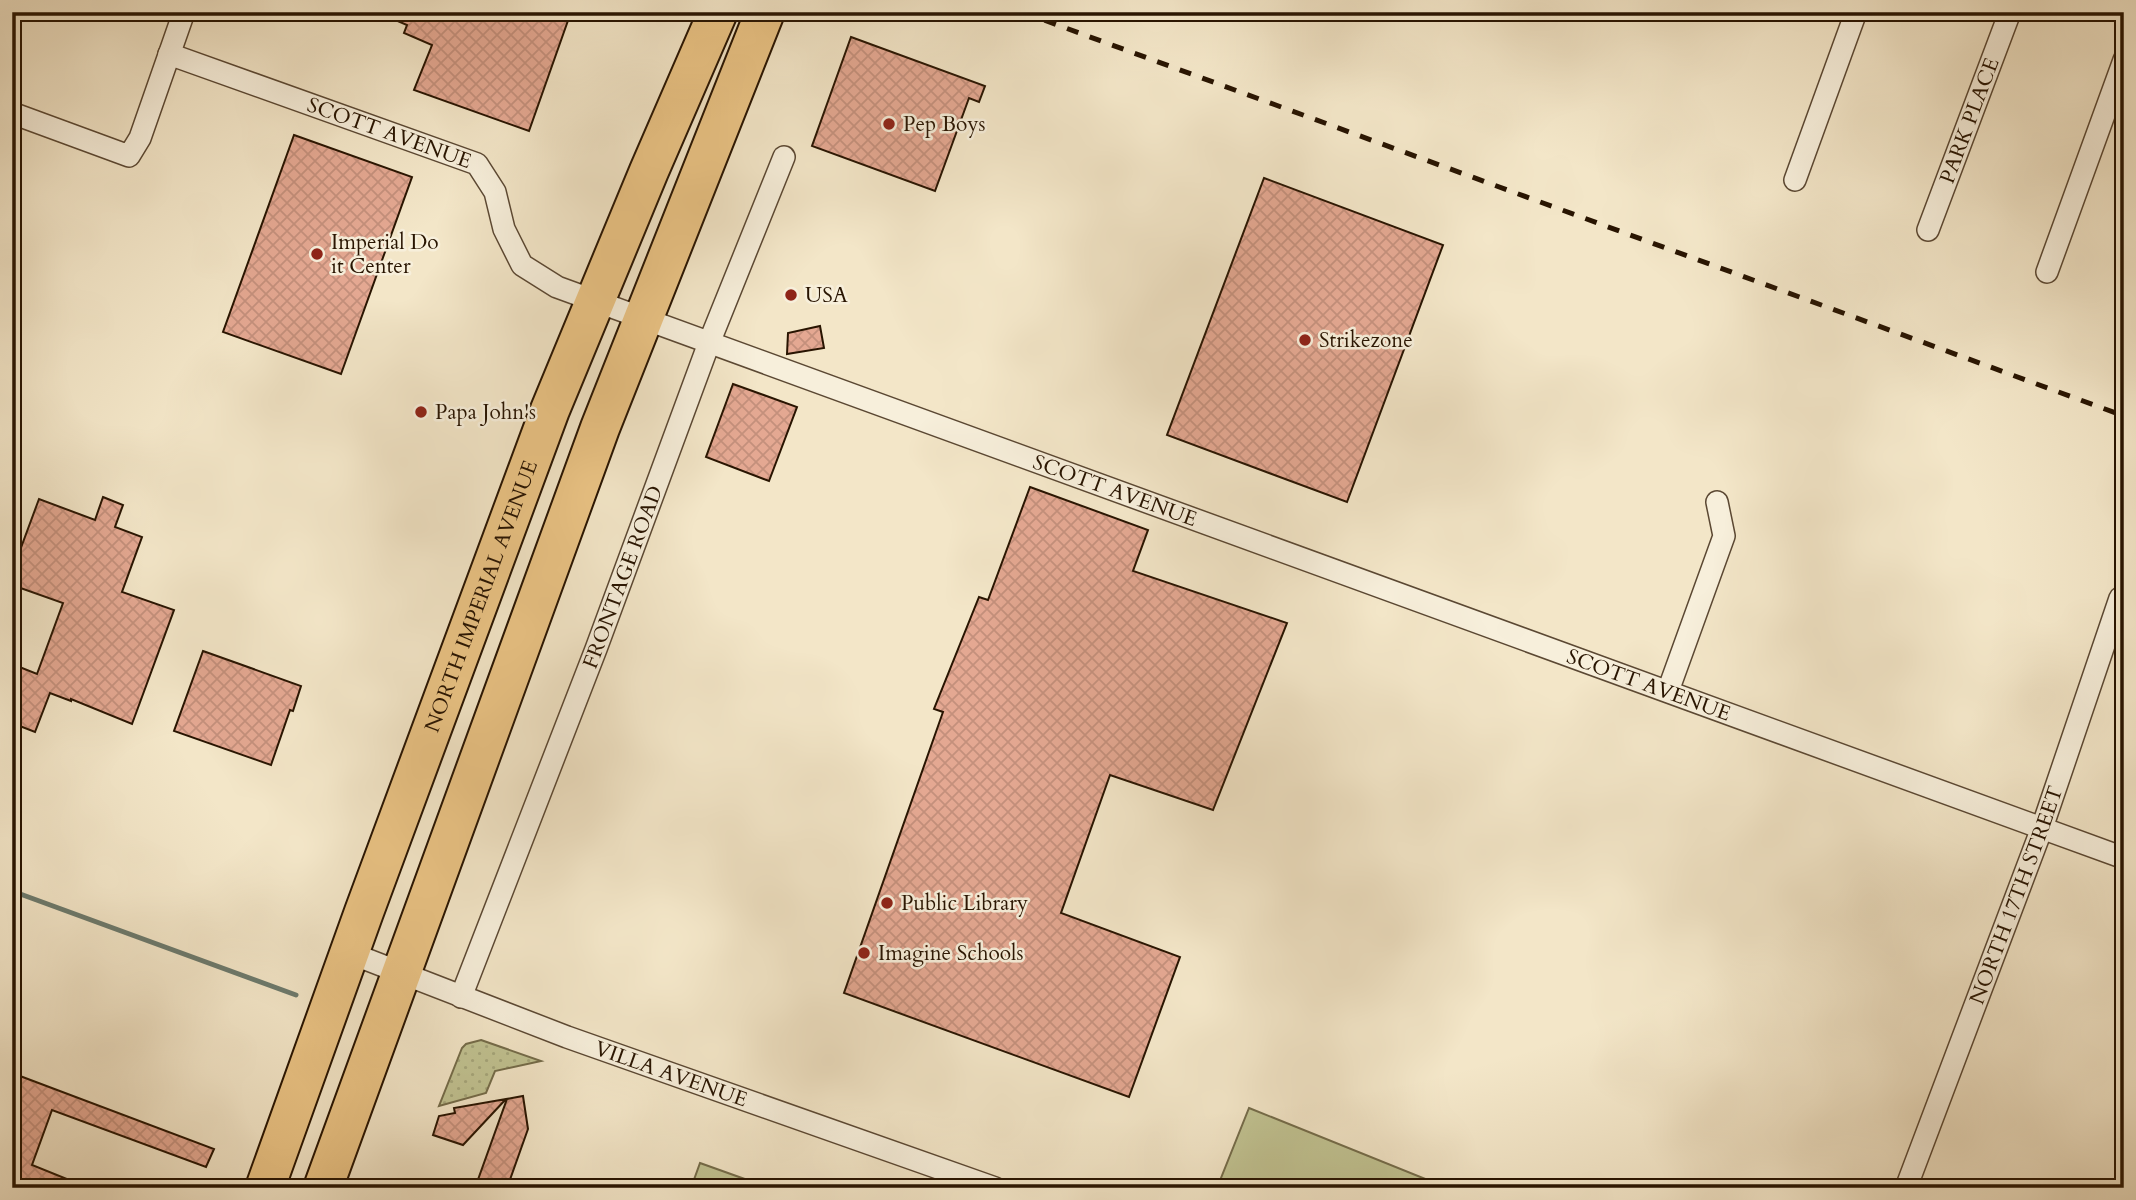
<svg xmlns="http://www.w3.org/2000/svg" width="2136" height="1200" viewBox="0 0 2136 1200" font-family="Cardo,serif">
<defs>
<pattern id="grass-dots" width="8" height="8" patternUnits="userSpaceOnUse" patternTransform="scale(1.75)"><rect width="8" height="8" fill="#c1c392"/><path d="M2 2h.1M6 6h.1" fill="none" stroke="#a6a77c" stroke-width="1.8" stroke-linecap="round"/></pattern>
<pattern id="building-cross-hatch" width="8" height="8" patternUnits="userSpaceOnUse" patternTransform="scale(1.75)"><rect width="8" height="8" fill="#e4a892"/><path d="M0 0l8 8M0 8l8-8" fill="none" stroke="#c4907c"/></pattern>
</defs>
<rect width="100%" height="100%" fill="#f3e6c8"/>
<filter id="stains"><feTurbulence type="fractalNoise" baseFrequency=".00286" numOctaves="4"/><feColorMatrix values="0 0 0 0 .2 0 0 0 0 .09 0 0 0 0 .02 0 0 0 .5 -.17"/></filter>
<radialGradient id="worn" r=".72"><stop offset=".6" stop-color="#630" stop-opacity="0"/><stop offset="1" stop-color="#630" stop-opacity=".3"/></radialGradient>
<path fill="url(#grass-dots)" stroke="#746c4a" stroke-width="2" d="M 481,1040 L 541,1061 L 495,1071 L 486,1093 L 439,1106 L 462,1048 L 466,1044 Z"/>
<path fill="#c1c392" stroke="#746c4a" stroke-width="2" d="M 1249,1108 L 1428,1180 L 1424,1188 L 1217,1188 Z
M 700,1163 L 770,1188 L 691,1188 Z"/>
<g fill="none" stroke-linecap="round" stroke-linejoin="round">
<path stroke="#6d7b6e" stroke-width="5" d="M 12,891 L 296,995"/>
</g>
<path fill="url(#building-cross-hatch)" stroke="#281401" stroke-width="2" d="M 377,12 L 571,12 L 529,131 L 414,90 L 432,45 L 404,33 L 407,25 Z
M 851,37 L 985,86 L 979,102 L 969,98 L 935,191 L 812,146 Z
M 294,135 L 412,177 L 341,374 L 223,332 Z
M 1264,178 L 1443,245 L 1347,502 L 1167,435 Z
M 820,326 L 824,348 L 787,354 L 788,333 Z
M 733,384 L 797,407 L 769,481 L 706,457 Z
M 1030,487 L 1148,530 L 1133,571 L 1287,623 L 1213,810 L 1110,775 L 1061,913 L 1180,957 L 1129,1097 L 844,993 L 943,712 L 934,709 L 979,597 L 988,600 Z
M 103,497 L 123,505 L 115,527 L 142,537 L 122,592 L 174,610 L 132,724 L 71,699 L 71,701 L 50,693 L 35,732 L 12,723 L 12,664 L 37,674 L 63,603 L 12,585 L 12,572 L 39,499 L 95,520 Z
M 203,651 L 301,686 L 293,711 L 290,710 L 271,765 L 174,731 Z
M 12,1073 L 214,1149 L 206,1167 L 52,1110 L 32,1165 L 89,1188 L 34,1188 L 12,1180 Z
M 523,1096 L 528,1129 L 507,1188 L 475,1188 L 507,1099 Z
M 506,1099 L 463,1145 L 433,1135 L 439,1116 L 455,1113 L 454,1108 Z"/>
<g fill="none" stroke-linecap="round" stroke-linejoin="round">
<g stroke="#5b4833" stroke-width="24">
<g id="street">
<path id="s1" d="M 169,54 L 477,164 L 495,192 L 504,229 L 522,265 L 557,287 L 2124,858"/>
<path d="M 12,113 L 129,156 L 140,138 L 184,12"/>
<path d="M 1795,180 L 1856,12"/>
<path id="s2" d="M 1928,230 L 2010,12"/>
<path d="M 2047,272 L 2124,60"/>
<path d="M 1668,691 L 1724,536 L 1717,502"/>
<path id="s3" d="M 350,953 L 567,1037 L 995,1188"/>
<path id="s4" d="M 461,997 L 596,649 L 709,343 L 784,157"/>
<path id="s5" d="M 1906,1188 L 2042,828 L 2120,598 L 2124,599"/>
</g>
</g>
<g stroke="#281401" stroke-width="42">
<g id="highway">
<path id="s6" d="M 265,1188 L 364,912 L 550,410 L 649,171 L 718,12"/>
<path d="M 323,1188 L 600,428 L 765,12"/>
</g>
</g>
<use href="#street" stroke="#f7efdb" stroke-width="21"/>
<use href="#highway" stroke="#eac384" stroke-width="38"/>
<path stroke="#281401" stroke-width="5" stroke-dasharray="12 12" stroke-linecap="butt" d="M 1022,12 L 2124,416"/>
</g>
<g fill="#8f2418" stroke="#f7efdb" stroke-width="2.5">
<circle cx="889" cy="124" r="7"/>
<circle cx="317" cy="254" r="7"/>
<circle cx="791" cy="295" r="7"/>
<circle cx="1305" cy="340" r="7"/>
<circle cx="421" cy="412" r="7"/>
<circle cx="887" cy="903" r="7"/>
<circle cx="864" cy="953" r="7"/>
</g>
<g text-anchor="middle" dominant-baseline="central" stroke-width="5" stroke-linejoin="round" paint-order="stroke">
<g font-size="21" fill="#281401" stroke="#f7efdb">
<text stroke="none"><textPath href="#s2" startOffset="117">PARK PLACE</textPath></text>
<text stroke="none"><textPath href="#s1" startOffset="234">SCOTT AVENUE</textPath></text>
<text stroke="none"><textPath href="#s1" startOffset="1074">SCOTT AVENUE</textPath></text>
<text stroke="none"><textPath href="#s4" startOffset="450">FRONTAGE ROAD</textPath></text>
<text stroke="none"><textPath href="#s6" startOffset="630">NORTH IMPERIAL AVENUE</textPath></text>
<text stroke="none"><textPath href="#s1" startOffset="1642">SCOTT AVENUE</textPath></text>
<text stroke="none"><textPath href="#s5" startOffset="313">NORTH 17TH STREET</textPath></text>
<text stroke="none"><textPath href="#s3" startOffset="343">VILLA AVENUE</textPath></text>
</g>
<g font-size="21" fill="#281401" stroke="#f7efdb" text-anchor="start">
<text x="903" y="124">Pep Boys</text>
<text x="331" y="242">Imperial Do<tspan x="331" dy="24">it Center</tspan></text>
<text x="805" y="295">USA</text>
<text x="1319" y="340">Strikezone</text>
<text x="435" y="412">Papa John's</text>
<text x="901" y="903">Public Library</text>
<text x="878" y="953">Imagine Schools</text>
</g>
</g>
<rect width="2136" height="1200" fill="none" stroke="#f3e6c8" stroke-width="42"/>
<rect x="14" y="14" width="2108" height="1172" fill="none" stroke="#281401" stroke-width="3.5"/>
<rect x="21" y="21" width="2094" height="1158" fill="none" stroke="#281401" stroke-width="2"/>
<rect width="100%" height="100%" filter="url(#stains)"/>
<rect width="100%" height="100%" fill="url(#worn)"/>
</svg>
